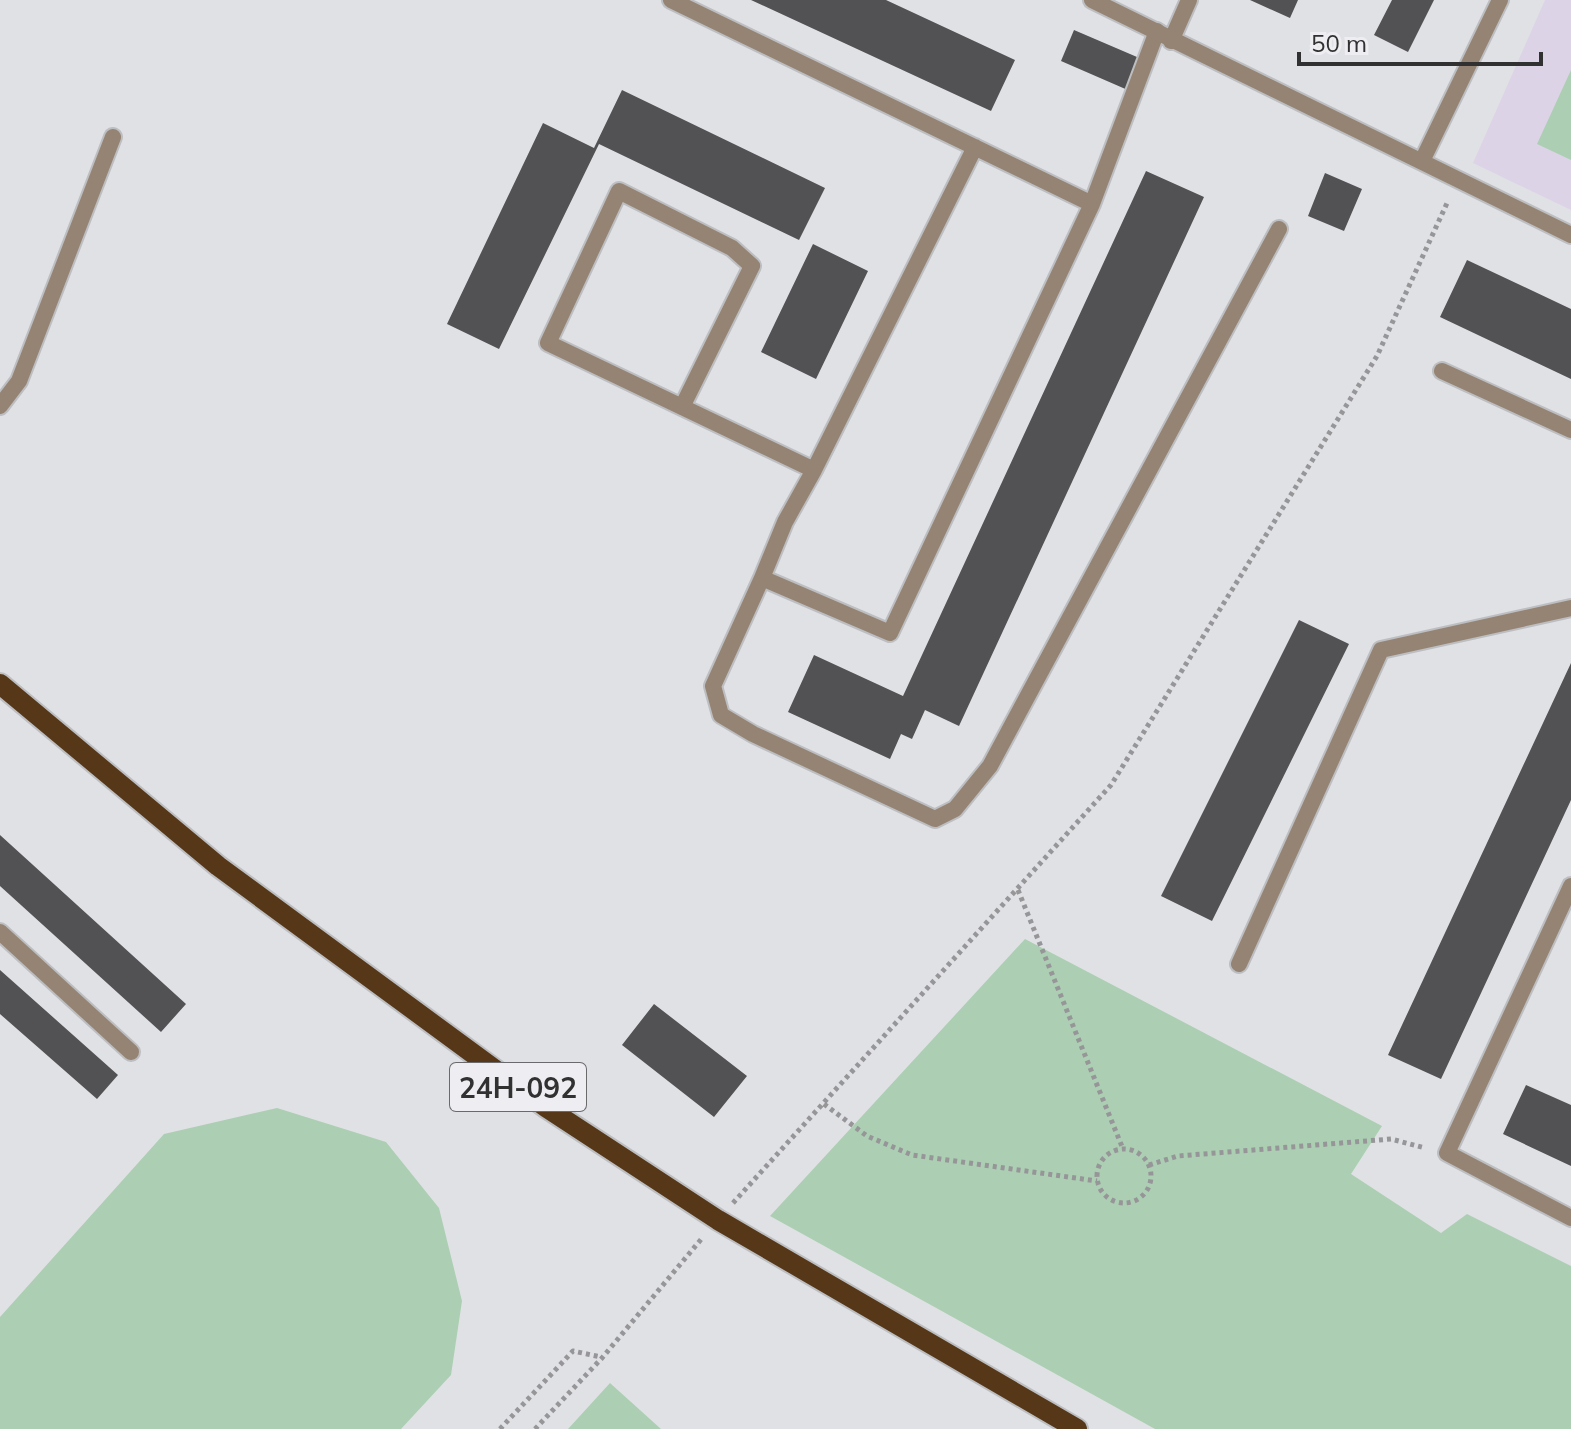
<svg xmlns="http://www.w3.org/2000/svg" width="1571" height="1429" viewBox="0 0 1571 1429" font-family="Mulish,sans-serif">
<rect width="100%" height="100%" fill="#e0e1e5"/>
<path fill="#ddd3e7" d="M 1545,0 L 1571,0 L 1571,210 L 1473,163 Z"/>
<path fill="#accfb3" d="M 1571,70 L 1571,160 L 1537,144 Z
M 1025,939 L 1382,1126 L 1351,1174 L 1441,1233 L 1467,1214 L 1571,1266 L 1571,1429 L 1155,1429 L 770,1216 Z
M 277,1108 L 386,1142 L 439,1208 L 462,1301 L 451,1375 L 401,1429 L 0,1429 L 0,1317 L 164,1134 Z
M 610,1383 L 661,1429 L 568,1429 Z"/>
<path fill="#525153" d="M 751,0 L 886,0 L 1015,60 L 991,111 Z
M 1250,0 L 1298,0 L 1290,18 Z
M 1392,0 L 1434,0 L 1408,52 L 1374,35 Z
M 1074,30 L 1144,60 L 1130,91 L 1061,61 Z
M 622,90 L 825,188 L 799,240 L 599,144 L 499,349 L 447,324 L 543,123 L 594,148 Z
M 1146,171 L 1204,197 L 959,726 L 925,710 L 912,739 L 901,734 L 890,759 L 788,712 L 814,655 L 903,696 Z
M 1325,173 L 1362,189 L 1344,231 L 1308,216 Z
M 813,244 L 868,271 L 816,379 L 761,352 Z
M 1467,260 L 1571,309 L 1571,379 L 1440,317 Z
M 1299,620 L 1349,644 L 1212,921 L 1161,896 Z
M 1571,663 L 1571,800 L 1441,1079 L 1388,1055 Z
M 0,835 L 186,1004 L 161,1032 L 0,886 Z
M 0,970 L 118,1075 L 97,1099 L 0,1014 Z
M 654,1004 L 747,1076 L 714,1117 L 622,1045 Z
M 1526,1085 L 1571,1105 L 1571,1166 L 1503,1134 Z"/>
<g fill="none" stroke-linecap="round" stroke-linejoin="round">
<g stroke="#bdbec1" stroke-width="20">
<path id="service" d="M 671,0 L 1092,204
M 1157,31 L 1092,204 L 890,633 L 762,578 L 713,686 L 721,715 L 753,734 L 935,819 L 955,809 L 990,766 L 1279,229
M 1171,41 L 1189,0
M 1442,371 L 1571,430
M 0,406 L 19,381 L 113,137
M 682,407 L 752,266 L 732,248 L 619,191 L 548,343 L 814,470 L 975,147
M 762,578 L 785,522 L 814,470
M 1571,886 L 1447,1153 L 1571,1218
M 0,932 L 131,1052
M 1239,964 L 1381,650 L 1571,608"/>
</g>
<g stroke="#bdbec1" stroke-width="20">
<path id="minor" d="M 1092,0 L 1571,235
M 1422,161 L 1500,0"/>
</g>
<g stroke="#bdbec1" stroke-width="24">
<path id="primary" d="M 0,684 L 218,866 L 547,1108 L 718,1220 L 1077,1429"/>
</g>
<path stroke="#969699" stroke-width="5" stroke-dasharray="4 4" stroke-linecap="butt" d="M 1018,890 L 1123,1149
M 824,1104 L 867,1136 L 912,1155 L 1097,1181
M1097 1176a27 27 0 1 1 54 0a27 27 0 1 1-54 0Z
M 1149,1165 L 1178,1156 L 1391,1139 L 1425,1148
M 733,1203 L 1111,785 L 1377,356 L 1448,201
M 500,1429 L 573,1351 L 601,1357
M 535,1429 L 602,1358 L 703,1237"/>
<use href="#service" stroke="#958473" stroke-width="16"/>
<use href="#minor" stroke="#958473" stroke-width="16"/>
<use href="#primary" stroke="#563819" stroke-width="20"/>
</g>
<g text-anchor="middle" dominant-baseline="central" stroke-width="8" stroke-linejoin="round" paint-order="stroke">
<rect fill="#eeeef2" stroke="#6a6a6c" stroke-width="2" x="450" y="1063" width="136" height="48" rx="6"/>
<g font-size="28" font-weight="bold" fill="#313132">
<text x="518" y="1087">24Н-092</text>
</g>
</g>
<path d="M1299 52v12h242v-12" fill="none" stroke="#313132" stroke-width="4"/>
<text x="1311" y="52" font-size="24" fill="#313132" stroke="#eeeef2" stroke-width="6" paint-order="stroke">50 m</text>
</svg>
